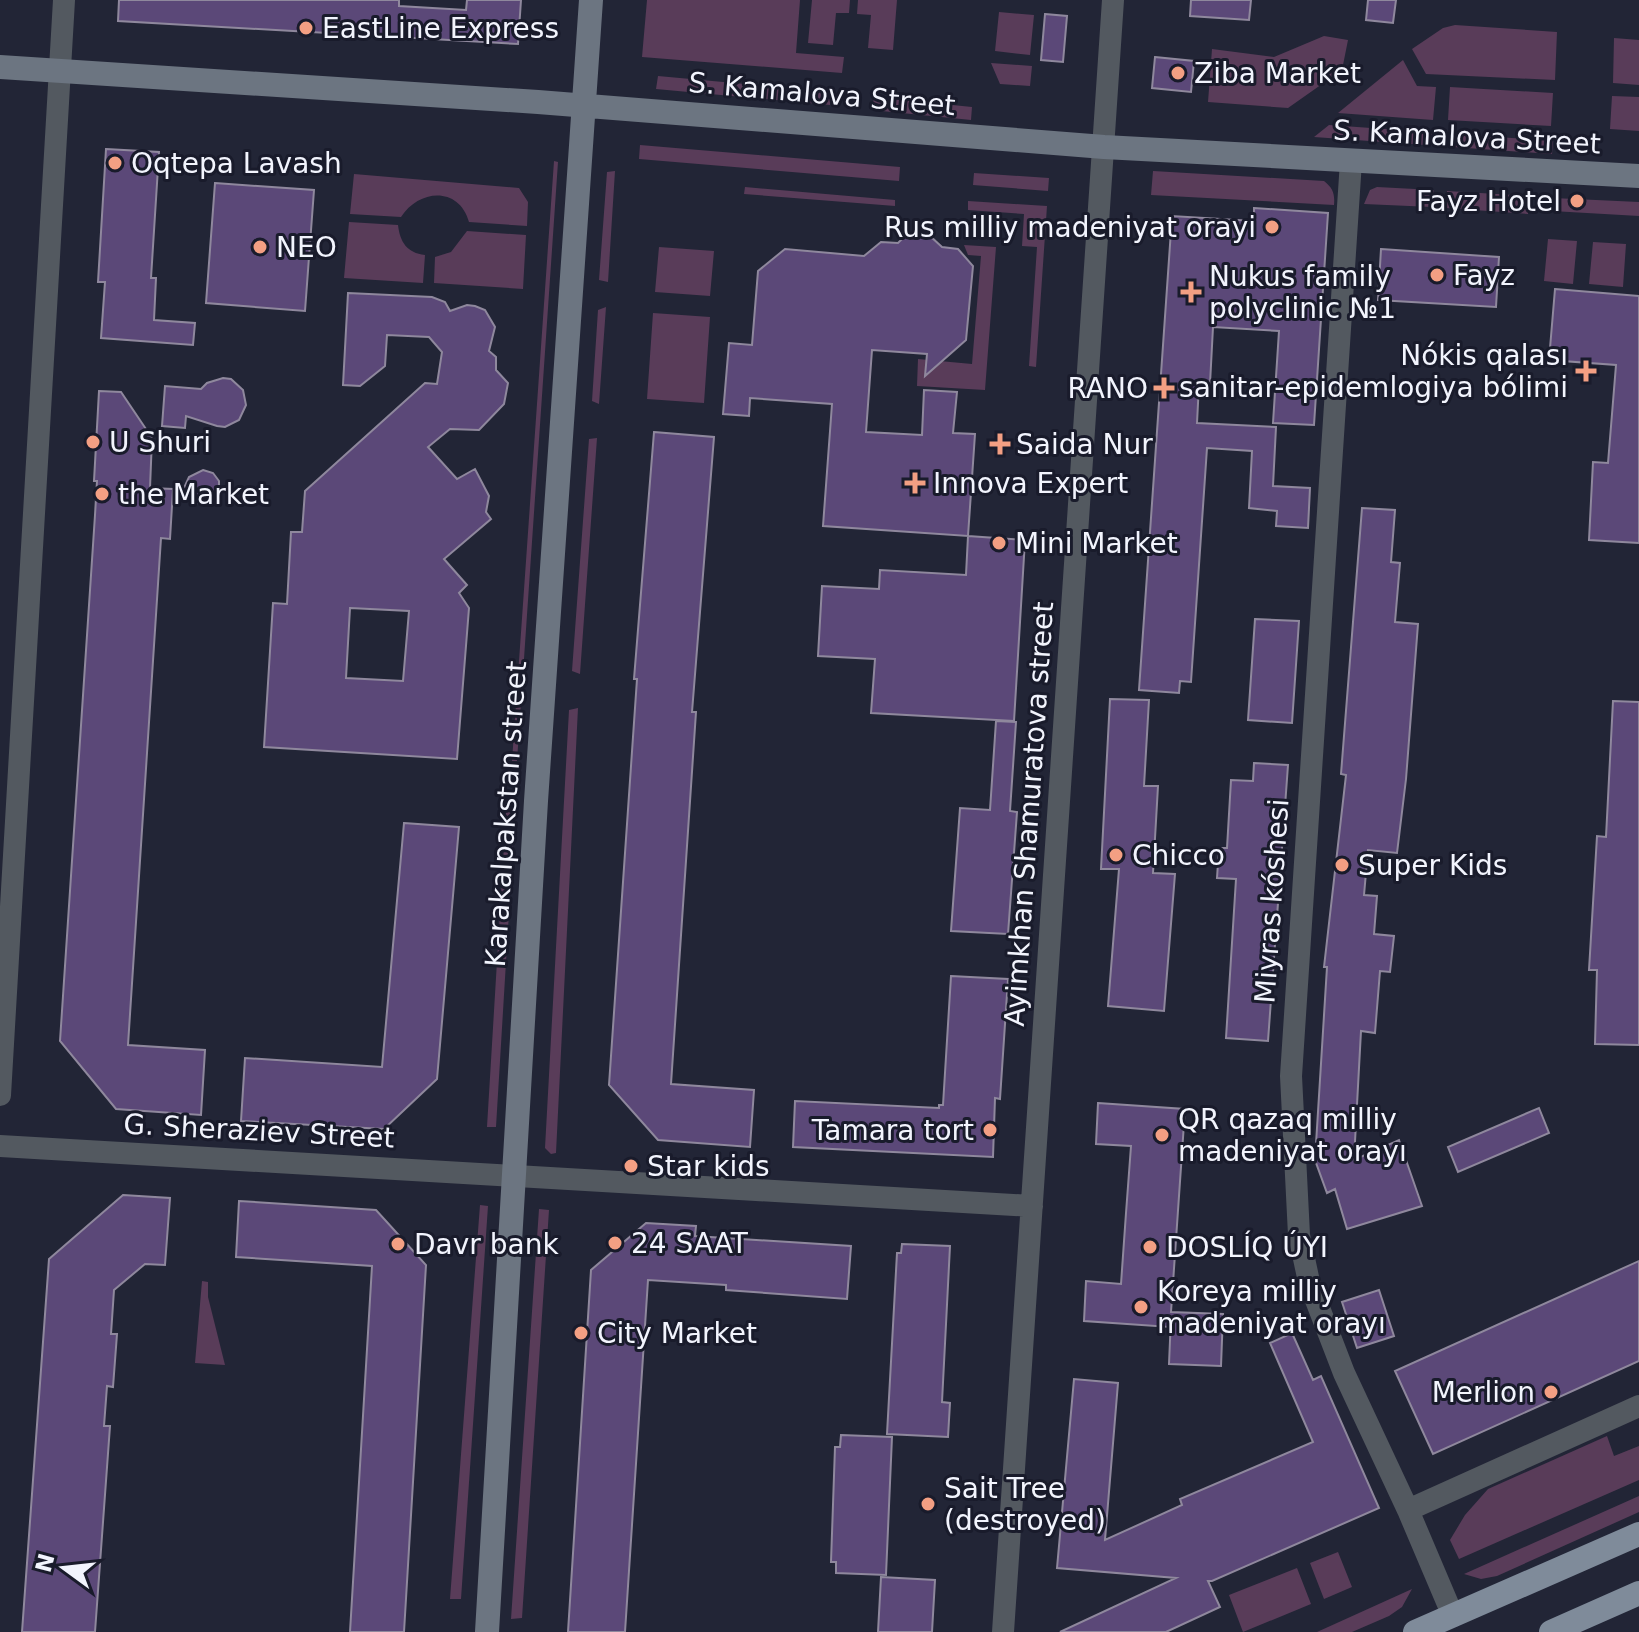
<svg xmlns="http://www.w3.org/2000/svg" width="1639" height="1632" viewBox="0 0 1639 1632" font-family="'DejaVu Sans',sans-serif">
<rect width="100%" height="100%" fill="#222536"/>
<path fill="#593c59" d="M 647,0 L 800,0 L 796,53 L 844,57 L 842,73 L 642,57 Z
M 812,0 L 850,0 L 849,13 L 836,13 L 833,45 L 808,43 Z
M 858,0 L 897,0 L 893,50 L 868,48 L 871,15 L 857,14 Z
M 999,12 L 1034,15 L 1030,55 L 995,51 Z
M 1455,25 L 1557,32 L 1555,80 L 1426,74 L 1412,49 L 1443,28 Z
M 1324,36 L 1348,40 L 1342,70 L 1288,108 L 1208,102 L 1212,49 L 1274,57 Z
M 1614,38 L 1639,40 L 1639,85 L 1613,83 Z
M 1403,60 L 1417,86 L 1436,87 L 1433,120 L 1338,113 Z
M 991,63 L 1032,66 L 1030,86 L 1000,84 Z
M 658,76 L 831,92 L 830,105 L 656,89 Z
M 1450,87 L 1553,93 L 1551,126 L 1448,120 Z
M 1612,96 L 1639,97 L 1639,131 L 1610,129 Z
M 874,97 L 972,107 L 971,120 L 872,110 Z
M 1329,125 L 1553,141 L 1552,154 L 1314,137 Z
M 640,145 L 900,167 L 899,181 L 639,159 Z
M 554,161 L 558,162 L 517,761 L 512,761 Z
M 615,171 L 608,282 L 599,280 L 607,172 Z
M 1153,171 L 1324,181 C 1333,188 1335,194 1334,205 L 1151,195 Z
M 974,173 L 1049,178 L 1048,191 L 973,185 Z
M 354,174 L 519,188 L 528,202 L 527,226 L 469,222 C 459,186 419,189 401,217 L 350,214 Z
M 745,187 L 895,200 L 895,206 L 744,194 Z
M 1377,187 L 1434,190 L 1432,207 L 1364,204 L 1370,190 Z
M 1447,191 L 1529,196 L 1528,214 L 1446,208 Z
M 1553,198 L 1639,202 L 1639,216 L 1552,211 Z
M 968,201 L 1047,206 L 1036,367 L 1029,366 L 1037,247 L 1022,246 L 1024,214 L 968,210 Z
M 349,222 L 398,225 C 400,242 407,253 425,255 L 423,283 L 344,278 Z
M 467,231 L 526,235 L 523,289 L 434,283 L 435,257 L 451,252 Z
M 1548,239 L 1577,241 L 1573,284 L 1544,281 Z
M 1593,242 L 1626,244 L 1623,287 L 1589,284 Z
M 964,245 L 996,247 L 985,390 L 917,386 L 918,359 L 972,364 L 981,256 L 968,255 Z
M 659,247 L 714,251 L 710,296 L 655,292 Z
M 606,307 L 599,404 L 592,401 L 598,310 Z
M 653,313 L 710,317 L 704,403 L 647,399 Z
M 597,438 L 580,674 L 572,671 L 589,439 Z
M 578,708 L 556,1153 L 551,1154 L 545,1148 L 569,710 Z
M 506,812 L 515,813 L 496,1127 L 487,1127 Z
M 480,1205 L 488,1206 L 461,1599 L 450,1599 Z
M 539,1209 L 549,1210 L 522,1618 L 511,1619 Z
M 202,1281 L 208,1282 L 208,1297 L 225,1365 L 195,1363 Z
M 1607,1436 L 1614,1456 L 1639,1446 L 1639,1480 L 1459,1559 L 1450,1540 L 1465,1515 L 1488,1489 Z
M 1639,1496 L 1639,1512 L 1497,1576 L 1481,1579 L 1464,1574 Z
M 1338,1552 L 1352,1587 L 1324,1599 L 1310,1563 Z
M 1297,1568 L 1311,1604 L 1243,1632 L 1229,1595 Z
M 1412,1589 L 1402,1607 L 1389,1616 L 1352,1632 L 1317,1632 Z"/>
<path fill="#5b4878" stroke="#8f889d" stroke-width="2" fill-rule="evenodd" d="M 119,0 L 399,0 L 399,6 L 466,10 L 467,0 L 521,0 L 518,44 L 118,21 Z
M 1191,0 L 1251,0 L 1249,20 L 1190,16 Z
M 1368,0 L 1396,0 L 1393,23 L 1366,20 Z
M 1045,14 L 1067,16 L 1063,62 L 1041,60 Z
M 1155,57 L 1194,61 L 1191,92 L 1152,88 Z
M 106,149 L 159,152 L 151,278 L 156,278 L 154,320 L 195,323 L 193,345 L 101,338 L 105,282 L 98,282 Z
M 215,183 L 314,190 L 305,311 L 206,303 Z
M 1254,208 L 1328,213 L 1314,425 L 1273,423 L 1279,331 L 1213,327 L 1210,384 L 1199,384 L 1197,423 L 1276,427 L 1273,486 L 1310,488 L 1308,528 L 1276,526 L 1277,511 L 1249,508 L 1252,451 L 1207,448 L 1191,682 L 1180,681 L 1179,693 L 1139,690 L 1172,216 L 1254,221 Z
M 916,232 L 930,236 L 942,247 L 958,249 L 973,266 L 966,340 L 925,376 L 927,354 L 872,350 L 866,432 L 922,435 L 924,390 L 957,392 L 953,433 L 975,434 L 968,536 L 823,526 L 832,404 L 750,398 L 749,416 L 723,414 L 729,343 L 752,345 L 758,271 L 785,249 L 864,256 L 881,242 L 898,243 L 903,238 Z
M 1381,249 L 1499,257 L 1496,307 L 1378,300 Z
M 1555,289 L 1639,296 L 1639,543 L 1589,540 L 1593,462 L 1608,463 L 1616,365 L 1549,360 Z
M 348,293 L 432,297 L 445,302 L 450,311 L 467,305 L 475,306 L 485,310 L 495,327 L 489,351 L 496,357 L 496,370 L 508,383 L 504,404 L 479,430 L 450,429 L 428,447 L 457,479 L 475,469 L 489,496 L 486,512 L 491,519 L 444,559 L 467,585 L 459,593 L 469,608 L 457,759 L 264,747 L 273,603 L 287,604 L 291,532 L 302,532 L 305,491 L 425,383 L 437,384 L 442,352 L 429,337 L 387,335 L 385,366 L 360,386 L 343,385 ZM 350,608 L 409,611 L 403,681 L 346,678 Z
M 223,378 L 231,379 L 243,390 L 246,405 L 239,420 L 225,427 L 217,426 L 186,416 L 185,428 L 162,426 L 165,386 L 201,389 L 207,383 Z
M 99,391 L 121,392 L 152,438 L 150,488 L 173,489 L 170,539 L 161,538 L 128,1045 L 205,1050 L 201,1115 L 116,1109 L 60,1041 L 95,515 L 97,481 L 94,481 Z
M 654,432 L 714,437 L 692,712 L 696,712 L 671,1084 L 754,1090 L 750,1147 L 658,1140 L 609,1085 L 637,679 L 634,679 Z
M 203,470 L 213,473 L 219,481 L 219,493 L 216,498 L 212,501 L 200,504 L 180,497 L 189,477 Z
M 1362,508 L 1395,510 L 1391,562 L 1400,563 L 1395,622 L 1418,624 L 1406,779 L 1397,853 L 1368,850 L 1364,895 L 1377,896 L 1374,934 L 1394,936 L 1390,972 L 1380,971 L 1375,1033 L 1361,1031 L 1354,1160 L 1399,1140 L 1422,1206 L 1347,1229 L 1335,1189 L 1327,1193 L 1315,1160 L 1327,967 L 1324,967 L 1346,775 L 1341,774 Z
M 968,536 L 1025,540 L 1014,721 L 871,713 L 875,659 L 818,656 L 822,586 L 879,589 L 880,570 L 966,575 Z
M 1255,619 L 1299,621 L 1292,723 L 1248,720 Z
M 1110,699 L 1149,700 L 1144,786 L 1158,786 L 1153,873 L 1175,874 L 1164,1011 L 1108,1006 L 1119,869 L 1101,869 Z
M 1613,701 L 1639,702 L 1639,1045 L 1595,1044 L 1597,970 L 1589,970 L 1597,836 L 1606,837 Z
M 996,721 L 1016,722 L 1010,811 L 1017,812 L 1008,934 L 951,931 L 960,808 L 990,810 Z
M 1254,763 L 1288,765 L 1268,1041 L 1226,1038 L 1236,879 L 1217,878 L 1219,848 L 1227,848 L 1231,780 L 1253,781 Z
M 404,823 L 459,827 L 437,1079 L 384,1129 L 241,1121 L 245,1058 L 382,1067 Z
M 951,976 L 1008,979 L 1000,1099 L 995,1098 L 993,1157 L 793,1147 L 795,1101 L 939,1108 L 939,1105 L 943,1105 Z
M 1098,1103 L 1185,1109 L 1171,1312 L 1223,1314 L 1221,1366 L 1169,1364 L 1171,1317 L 1170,1327 L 1084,1321 L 1086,1281 L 1121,1284 L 1126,1213 L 1131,1146 L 1096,1144 Z
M 1539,1108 L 1549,1133 L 1458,1172 L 1448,1147 Z
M 123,1195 L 170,1198 L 165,1265 L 145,1264 L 114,1290 L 111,1334 L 117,1334 L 113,1387 L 107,1386 L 104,1426 L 110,1426 L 95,1632 L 22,1632 L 49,1259 Z
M 239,1201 L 376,1210 L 426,1265 L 404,1632 L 350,1632 L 372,1266 L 236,1257 Z
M 646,1223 L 696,1226 L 695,1236 L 851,1246 L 847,1299 L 726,1290 L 726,1285 L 648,1280 L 625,1632 L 568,1632 L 591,1270 Z
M 902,1244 L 950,1246 L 942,1402 L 950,1403 L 948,1437 L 887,1434 L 897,1253 L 901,1253 Z
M 1639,1261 L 1639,1361 L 1433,1454 L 1395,1371 Z
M 1379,1290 L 1394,1336 L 1357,1348 L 1342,1302 Z
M 1292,1333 L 1313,1380 L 1321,1376 L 1379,1508 L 1212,1581 L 1208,1581 L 1220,1607 L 1166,1632 L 1060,1632 L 1176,1578 L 1057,1568 L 1074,1379 L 1118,1383 L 1105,1540 L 1182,1505 L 1180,1499 L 1313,1442 L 1270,1343 Z
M 841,1435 L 892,1437 L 886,1575 L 836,1573 L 836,1562 L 831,1562 L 835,1447 L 840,1447 Z
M 881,1577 L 935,1580 L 932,1632 L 878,1632 Z"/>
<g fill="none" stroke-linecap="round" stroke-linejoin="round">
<path stroke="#535960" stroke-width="22" d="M 1351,161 L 1291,1076 L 1299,1235 L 1309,1282 L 1344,1373 L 1408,1510 L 1453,1616
M 0,1095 L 64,0
M 0,1146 L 1032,1206
M 1408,1510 L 1639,1406
M 1003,1632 L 1113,0"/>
<path stroke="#6c7581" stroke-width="24" d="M 0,67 L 538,102 L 1104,147 L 1639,176
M 487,1632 L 536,801 L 591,0"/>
<path stroke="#7f8b9a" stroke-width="24" d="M 1415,1632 L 1639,1534
M 1551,1632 L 1639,1593"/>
</g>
<g fill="#f39f83" stroke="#191b2b" stroke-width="3">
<circle cx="306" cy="28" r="8"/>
<circle cx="1178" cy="73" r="8"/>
<circle cx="115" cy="163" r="8"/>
<circle cx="1577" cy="201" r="8"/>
<circle cx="1272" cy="227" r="8"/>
<circle cx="260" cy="247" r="8"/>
<circle cx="1437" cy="275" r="8"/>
<path d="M1187 280h8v8h8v8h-8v8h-8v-8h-8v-8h8z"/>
<path d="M1582 359h8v8h8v8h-8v8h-8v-8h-8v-8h8z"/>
<path d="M1160 376h8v8h8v8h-8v8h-8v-8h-8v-8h8z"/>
<circle cx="93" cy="442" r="8"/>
<path d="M996 432h8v8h8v8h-8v8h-8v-8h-8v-8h8z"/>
<path d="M911 471h8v8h8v8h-8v8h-8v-8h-8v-8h8z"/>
<circle cx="102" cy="494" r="8"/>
<circle cx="999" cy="543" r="8"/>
<circle cx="1116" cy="855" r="8"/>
<circle cx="1342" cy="865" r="8"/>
<circle cx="990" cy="1130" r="8"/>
<circle cx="1162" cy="1135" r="8"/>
<circle cx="631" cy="1166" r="8"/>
<circle cx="615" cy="1243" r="8"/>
<circle cx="398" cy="1244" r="8"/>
<circle cx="1150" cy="1247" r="8"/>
<circle cx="1141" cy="1307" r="8"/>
<circle cx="581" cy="1333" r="8"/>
<circle cx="1551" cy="1392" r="8"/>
<circle cx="928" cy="1504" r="8"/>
</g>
<g text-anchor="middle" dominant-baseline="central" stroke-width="6" stroke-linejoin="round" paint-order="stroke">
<g font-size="28" fill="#f2f4fd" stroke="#191b2b" text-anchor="start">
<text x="322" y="28">EastLine Express</text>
<text x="1194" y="73">Ziba Market</text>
<text x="131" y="163">Oqtepa Lavash</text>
<text x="1561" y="201" text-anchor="end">Fayz Hotel</text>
<text x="1256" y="227" text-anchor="end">Rus milliy madeniyat orayi</text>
<text x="276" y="247">NEO</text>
<text x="1453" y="275">Fayz</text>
<text x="1209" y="276">Nukus family<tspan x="1209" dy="32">polyclinic №1</tspan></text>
<text x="1568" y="355" text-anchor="end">Nókis qalası<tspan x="1568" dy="32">sanitar-epidemlogiya bólimi</tspan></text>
<text x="1148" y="388" text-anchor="end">RANO</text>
<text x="109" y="442">U Shuri</text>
<text x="1016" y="444">Saida Nur</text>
<text x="933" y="483">Innova Expert</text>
<text x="118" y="494">the Market</text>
<text x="1015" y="543">Mini Market</text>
<text x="1132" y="855">Chicco</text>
<text x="1358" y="865">Super Kids</text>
<text x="1178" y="1119">QR qazaq milliy<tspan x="1178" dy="32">madeniyat orayı</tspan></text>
<text x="974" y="1130" text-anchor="end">Tamara tort</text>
<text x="647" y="1166">Star kids</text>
<text x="631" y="1243">24 SAAT</text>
<text x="414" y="1244">Davr bank</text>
<text x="1166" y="1247">DOSLÍQ ÚYI</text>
<text x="1157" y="1291">Koreya milliy<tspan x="1157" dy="32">madeniyat orayı</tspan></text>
<text x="597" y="1333">City Market</text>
<text x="1535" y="1392" text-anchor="end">Merlion</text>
<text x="944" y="1488">Sait Tree<tspan x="944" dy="32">(destroyed)</tspan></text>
</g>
<g font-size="28" fill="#f2f4fd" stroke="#191b2b">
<text transform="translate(822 94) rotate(5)">S. Kamalova Street</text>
<text transform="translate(1467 137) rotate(3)">S. Kamalova Street</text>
<text transform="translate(506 814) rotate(-86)">Karakalpakstan street</text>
<text transform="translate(1029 814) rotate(-86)">Ayimkhan Shamuratova street</text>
<text transform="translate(1272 901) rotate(-86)">Miyras kóshesi</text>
<text transform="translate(259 1131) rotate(3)">G. Sheraziev Street</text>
</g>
</g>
<g transform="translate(64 1568) rotate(285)" stroke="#191b2b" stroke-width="6" paint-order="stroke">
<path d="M0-6L14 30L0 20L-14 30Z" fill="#f2f4fd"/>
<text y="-12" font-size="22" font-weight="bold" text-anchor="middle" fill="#f2f4fd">N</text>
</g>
</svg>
